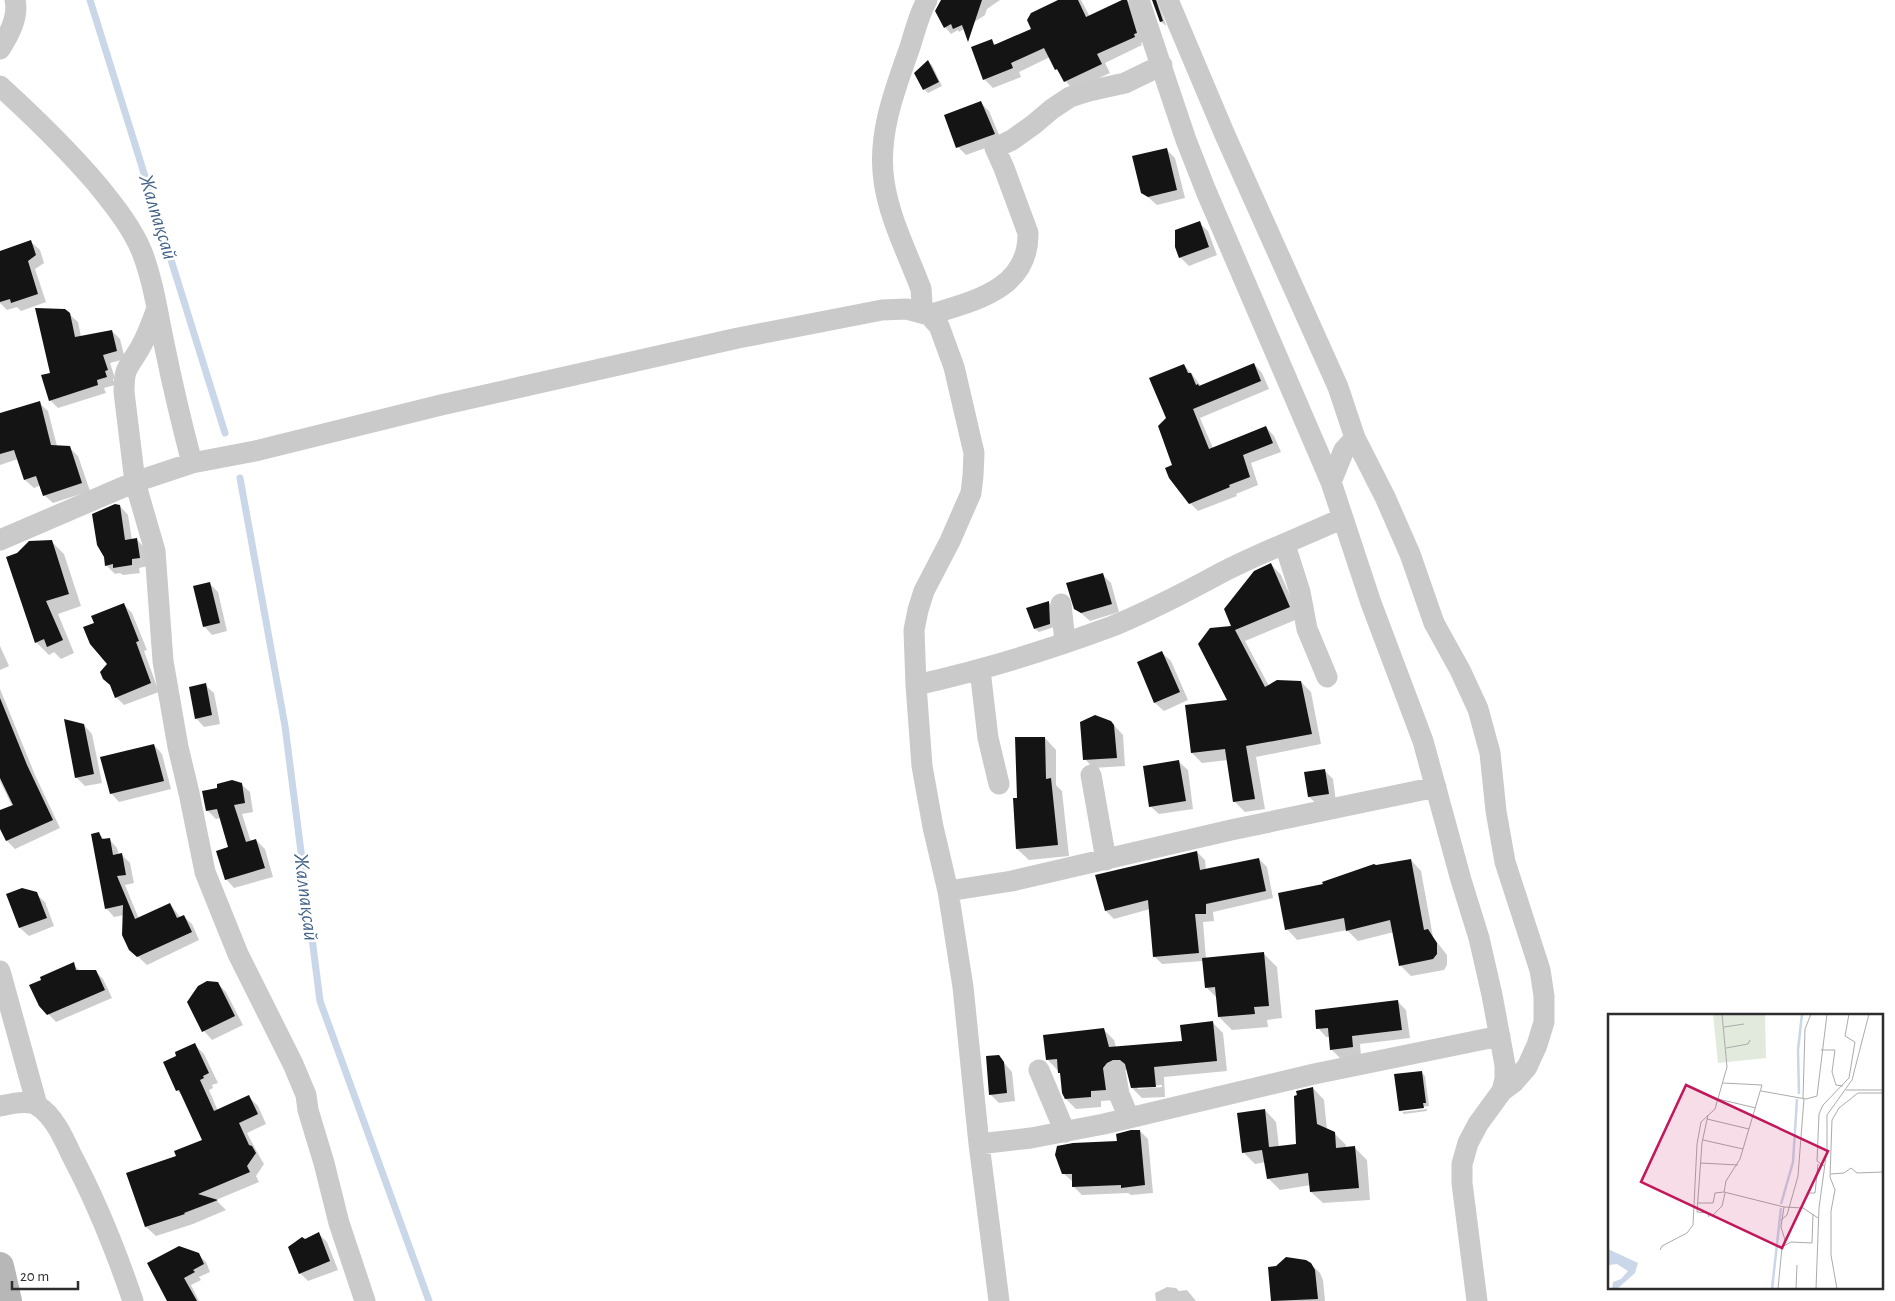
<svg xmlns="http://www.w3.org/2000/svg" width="1895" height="1301" viewBox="0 0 1895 1301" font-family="'Alegreya Sans',sans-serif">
<rect width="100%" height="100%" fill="#fff"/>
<path fill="#0003" fill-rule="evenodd" d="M 944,0 L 1000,0 L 987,9 L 985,15 L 959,32 L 958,30 L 951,34 L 945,27 Z
M 1058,0 L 1081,0 L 1090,17 L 1127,0 L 1135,7 L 1144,41 L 1141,43 L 1142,45 L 1105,63 L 1110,73 L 1073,90 L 1056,69 L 1050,57 L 1019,72 L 1021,77 L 993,88 L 984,79 L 991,41 L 996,45 L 1033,30 Z
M 1154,0 L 1157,0 L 1166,25 L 1165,25 L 1161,22 Z
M 928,62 L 932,65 L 942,86 L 928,93 L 924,89 Z
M 980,102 L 989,111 L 1002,142 L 966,155 L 958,147 Z
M 1166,149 L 1175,158 L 1185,198 L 1157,205 L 1142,192 Z
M 1199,223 L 1208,231 L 1217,255 L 1189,266 L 1180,257 Z
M 31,242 L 40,250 L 44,263 L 35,269 L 46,302 L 21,311 L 17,307 L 7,310 L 0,303 L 0,252 Z
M 69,314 L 78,322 L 81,337 L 112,331 L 120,339 L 125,359 L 110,363 L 115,378 L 113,379 L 115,385 L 104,388 L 106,393 L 58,408 L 50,400 L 51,373 Z
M 1254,364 L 1262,373 L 1269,389 L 1200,418 L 1213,448 L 1266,427 L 1274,436 L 1281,452 L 1251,463 L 1258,485 L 1236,494 L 1237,496 L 1198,511 L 1190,503 L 1174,465 L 1167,418 L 1184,365 L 1192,374 L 1201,386 Z
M 39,403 L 48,411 L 57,446 L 69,447 L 78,456 L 90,491 L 53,503 L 44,495 L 41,485 L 34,488 L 25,480 L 18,459 L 0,465 L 0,415 Z
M 120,506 L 128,515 L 132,540 L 137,540 L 145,548 L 148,566 L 139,568 L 140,573 L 123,575 L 120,573 L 115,574 L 106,565 L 105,557 Z
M 51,541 L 64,554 L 81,606 L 58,614 L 74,653 L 61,659 L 54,652 L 49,655 L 36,642 Z
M 1271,564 L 1281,575 L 1300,618 L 1245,641 L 1269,686 L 1301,682 L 1311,692 L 1321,744 L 1256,757 L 1265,809 L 1245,812 L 1234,801 L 1228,760 L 1202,763 L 1192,753 L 1229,701 L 1233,627 Z
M 1102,574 L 1111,583 L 1119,612 L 1090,621 L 1075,608 Z
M 210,584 L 218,592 L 227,631 L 212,635 L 204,626 Z
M 1049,603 L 1052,606 L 1054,627 L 1039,632 L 1035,629 Z
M 124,605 L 132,613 L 147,650 L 144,651 L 159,692 L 124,705 L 116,697 L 111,685 L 108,664 L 95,623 Z
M 0,646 L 9,666 L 0,670 Z
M 1162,653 L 1171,661 L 1188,700 L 1164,711 L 1155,703 L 1139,663 Z
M 205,685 L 214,693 L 220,724 L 204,727 L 196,718 Z
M 0,689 L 35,775 L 60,828 L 15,849 L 7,841 L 0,826 L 0,812 L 12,806 L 0,781 Z
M 1111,722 L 1123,735 L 1125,766 L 1093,768 L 1085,759 Z
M 84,725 L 92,734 L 102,783 L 85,786 L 76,777 Z
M 1045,738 L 1056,750 L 1056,785 L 1062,791 L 1069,856 L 1029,860 L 1017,849 L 1018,799 Z
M 154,745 L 162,754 L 171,789 L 119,802 L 111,793 Z
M 1179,762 L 1188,770 L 1193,809 L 1159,814 L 1150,806 Z
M 1325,771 L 1333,779 L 1336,802 L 1318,805 L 1309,797 Z
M 241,784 L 250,792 L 253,812 L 242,814 L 251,842 L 256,840 L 265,849 L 273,877 L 234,888 L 226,879 L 229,848 L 221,818 L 216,819 L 207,810 Z
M 98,833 L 105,840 L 109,839 L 117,848 L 119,855 L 122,855 L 130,863 L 134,883 L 125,885 L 139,919 L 170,904 L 180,917 L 183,916 L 192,924 L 199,940 L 147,965 L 130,949 L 124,915 L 114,917 L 106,908 Z
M 1197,852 L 1205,860 L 1206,870 L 1259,859 L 1267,867 L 1273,898 L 1213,912 L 1214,921 L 1203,922 L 1206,959 L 1264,954 L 1277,967 L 1282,1018 L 1267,1020 L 1268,1027 L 1232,1030 L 1219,1017 L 1217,998 L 1206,987 L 1203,961 L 1162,964 L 1154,956 L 1150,909 L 1114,919 L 1106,911 Z
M 1411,860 L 1421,871 L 1433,937 L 1447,955 L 1447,965 L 1444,970 L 1411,976 L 1401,966 L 1394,932 L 1358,941 L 1347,930 L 1297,940 L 1287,929 L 1324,885 L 1376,867 Z
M 36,894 L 45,902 L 54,926 L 29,936 L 20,928 L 8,895 Z
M 73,964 L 80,971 L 95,971 L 103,979 L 112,998 L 56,1022 L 40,1005 Z
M 217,983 L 226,992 L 243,1025 L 212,1040 L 204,1031 Z
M 1397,1001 L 1406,1010 L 1410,1038 L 1360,1044 L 1361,1056 L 1340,1058 L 1331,1049 L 1330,1037 L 1326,1037 L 1318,1028 Z
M 1213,1023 L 1223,1033 L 1227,1071 L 1164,1077 L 1165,1097 L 1142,1098 L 1132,1088 L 1127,1070 L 1124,1070 L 1115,1100 L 1101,1101 L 1101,1107 L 1076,1109 L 1066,1099 L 1062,1075 L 1047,1059 L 1103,1029 L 1114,1040 L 1116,1047 L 1183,1042 ZM 1162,1085 L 1162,1087 L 1138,1089 L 1138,1087 Z
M 194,1044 L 204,1054 L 218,1083 L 212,1085 L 213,1088 L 209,1090 L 218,1111 L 249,1097 L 258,1106 L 266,1124 L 247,1133 L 257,1152 L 264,1164 L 256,1176 L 259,1182 L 216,1200 L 226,1210 L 193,1224 L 156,1236 L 146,1227 L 128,1173 L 177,1157 L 204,1141 L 183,1096 L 177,1090 L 178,1056 Z
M 998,1056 L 1012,1072 L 1015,1101 L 999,1103 L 990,1094 Z
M 1421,1072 L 1425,1076 L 1429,1106 L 1402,1109 L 1402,1112 L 1427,1109 L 1427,1111 L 1404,1114 L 1400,1110 Z
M 1313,1088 L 1324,1100 L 1327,1130 L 1334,1133 L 1346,1145 L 1346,1149 L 1355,1148 L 1367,1160 L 1370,1200 L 1323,1203 L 1311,1192 L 1311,1185 L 1280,1190 L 1268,1178 L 1266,1162 L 1255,1164 L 1243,1152 L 1265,1110 L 1276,1122 L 1279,1147 L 1297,1146 L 1298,1096 Z
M 1140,1131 L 1148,1139 L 1153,1193 L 1131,1195 L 1128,1193 L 1082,1195 L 1073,1186 L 1073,1182 L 1063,1173 Z
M 319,1234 L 327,1242 L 338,1270 L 308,1281 L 300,1273 L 305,1240 Z
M 198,1254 L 206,1262 L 210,1272 L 199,1277 L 201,1280 L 191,1285 L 199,1301 L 176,1301 L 149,1263 Z
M 1311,1264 L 1320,1273 L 1323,1280 L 1325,1301 L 1272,1301 L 1269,1268 Z
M 1167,1287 L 1176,1288 L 1179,1291 L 1187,1290 L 1196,1301 L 1156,1301 L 1155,1293 Z"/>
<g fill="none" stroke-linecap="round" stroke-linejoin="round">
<path stroke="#c9d7e8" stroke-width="7" d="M 90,0 L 225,433
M 240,478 L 285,726 L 320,1001 L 429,1301"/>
</g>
<path fill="#141414" d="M 941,0 L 982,0 L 968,42 L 962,25 L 953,29 L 951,24 L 944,28 L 935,11 Z
M 1058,0 L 1078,0 L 1086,17 L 1122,0 L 1127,0 L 1137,33 L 1134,34 L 1135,37 L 1097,54 L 1102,64 L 1064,82 L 1057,69 L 1055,70 L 1044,48 L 1011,63 L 1013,68 L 983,80 L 971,47 L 992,39 L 994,45 L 1031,29 L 1027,20 L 1031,13 Z
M 1152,0 L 1156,0 L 1163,21 L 1160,22 Z
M 928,60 L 939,82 L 923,90 L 914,73 Z
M 981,101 L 995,134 L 956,148 L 944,115 Z
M 1167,148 L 1177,190 L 1148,197 L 1141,193 L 1132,156 Z
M 1200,221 L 1209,247 L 1179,258 L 1175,247 L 1175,230 Z
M 31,240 L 36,255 L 28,261 L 38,294 L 11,303 L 10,299 L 0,302 L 0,251 Z
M 35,308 L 65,309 L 70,313 L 75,337 L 112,330 L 117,351 L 103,355 L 108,370 L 105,371 L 107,377 L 97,380 L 98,385 L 49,401 L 41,375 L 50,373 Z
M 1254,363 L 1261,381 L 1193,409 L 1209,449 L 1266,426 L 1273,443 L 1243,455 L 1250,477 L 1229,485 L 1230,487 L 1189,504 L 1169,478 L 1165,468 L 1172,465 L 1158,426 L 1166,418 L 1149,378 L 1184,364 L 1188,373 L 1191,373 L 1196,385 L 1198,384 L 1199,386 Z
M 40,401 L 51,445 L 70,446 L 82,483 L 43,496 L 36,476 L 24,480 L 14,450 L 0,454 L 0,413 Z
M 115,504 L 120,505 L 125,540 L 137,538 L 140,558 L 132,559 L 132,565 L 113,568 L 113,564 L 105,566 L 104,557 L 97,545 L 92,514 Z
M 52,540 L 69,594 L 46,601 L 63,640 L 47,647 L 44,639 L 35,643 L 6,557 L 17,553 L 29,541 Z
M 1271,563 L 1290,607 L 1235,630 L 1265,687 L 1277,680 L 1301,681 L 1312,734 L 1246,746 L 1255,799 L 1233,802 L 1225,749 L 1191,753 L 1185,705 L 1227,700 L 1198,644 L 1210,628 L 1231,626 L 1224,609 L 1254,571 Z
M 1103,573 L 1112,604 L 1081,613 L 1074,609 L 1066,583 Z
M 210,582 L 220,623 L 203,627 L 193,586 Z
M 1049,601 L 1050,624 L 1034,629 L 1026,608 Z
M 124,603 L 139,641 L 136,642 L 151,683 L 115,698 L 110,685 L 103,679 L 100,672 L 107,664 L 90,644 L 83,627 L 94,623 L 91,616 Z
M 1162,651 L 1180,692 L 1154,703 L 1137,662 Z
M 206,683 L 212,715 L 195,719 L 189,687 Z
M 0,698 L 27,765 L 53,820 L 6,841 L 0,829 L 0,810 L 13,805 L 0,778 Z
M 1095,715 L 1111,721 L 1114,725 L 1117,758 L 1083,760 L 1080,722 Z
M 64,719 L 84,724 L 94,774 L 75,778 Z
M 1015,737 L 1045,737 L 1046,779 L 1051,778 L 1058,845 L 1016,849 L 1013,798 L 1017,798 Z
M 154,744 L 164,781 L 110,794 L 100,757 Z
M 1179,760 L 1186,801 L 1149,807 L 1143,766 Z
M 1325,769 L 1329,794 L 1308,797 L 1304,772 Z
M 232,780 L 242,783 L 245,803 L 234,805 L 246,842 L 256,839 L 265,868 L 225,880 L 216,851 L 228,847 L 217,809 L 206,811 L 202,791 L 217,788 L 217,784 Z
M 99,832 L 102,839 L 110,838 L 113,855 L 122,853 L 126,875 L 117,876 L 135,919 L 170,903 L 177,918 L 184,915 L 192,932 L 137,957 L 129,950 L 122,935 L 123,905 L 105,909 L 91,834 Z
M 1197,851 L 1200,870 L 1259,858 L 1266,891 L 1206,904 L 1206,914 L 1195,914 L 1199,953 L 1153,957 L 1148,900 L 1105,911 L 1095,875 Z
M 1411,859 L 1424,930 L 1428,929 L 1437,943 L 1437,954 L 1433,959 L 1399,966 L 1390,920 L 1346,931 L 1344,918 L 1285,930 L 1278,893 L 1323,884 L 1322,882 L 1374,864 L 1376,865 Z
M 22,888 L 37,892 L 47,918 L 19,928 L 6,894 Z
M 1264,952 L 1269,1006 L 1254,1007 L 1255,1014 L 1218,1017 L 1215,987 L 1205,988 L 1202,958 Z
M 74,962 L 76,970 L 96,970 L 105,990 L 47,1015 L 39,1006 L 29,985 L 41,980 L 40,977 Z
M 207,981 L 218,982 L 235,1016 L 202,1032 L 187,1002 L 198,986 Z
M 1398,1000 L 1402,1030 L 1352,1036 L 1353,1047 L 1330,1050 L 1328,1028 L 1316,1029 L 1315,1010 Z
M 1213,1021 L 1217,1061 L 1154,1067 L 1156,1087 L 1131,1088 L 1125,1064 L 1120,1060 L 1113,1060 L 1107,1063 L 1103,1068 L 1106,1090 L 1091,1091 L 1091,1097 L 1065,1099 L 1062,1093 L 1060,1073 L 1058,1073 L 1057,1059 L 1046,1060 L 1043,1035 L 1104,1028 L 1109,1047 L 1182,1041 L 1180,1025 Z
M 195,1043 L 209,1073 L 203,1076 L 204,1078 L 200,1080 L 214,1111 L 249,1095 L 258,1114 L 239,1123 L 249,1145 L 252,1146 L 256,1153 L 247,1166 L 250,1172 L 198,1194 L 218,1200 L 184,1213 L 185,1214 L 145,1227 L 126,1173 L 176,1156 L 174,1151 L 202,1140 L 179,1090 L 176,1091 L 163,1062 L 176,1056 L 175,1052 Z
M 999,1055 L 1004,1062 L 1007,1093 L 989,1095 L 986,1056 Z
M 1422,1071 L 1426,1103 L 1423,1103 L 1424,1108 L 1399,1111 L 1394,1074 Z
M 1313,1087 L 1317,1124 L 1335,1132 L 1336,1148 L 1355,1146 L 1359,1188 L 1310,1192 L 1308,1173 L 1267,1179 L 1262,1150 L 1242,1153 L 1237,1113 L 1265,1109 L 1269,1147 L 1296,1144 L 1294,1096 L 1297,1095 L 1296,1091 Z
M 1131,1130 L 1140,1130 L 1145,1185 L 1121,1188 L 1121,1185 L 1072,1187 L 1072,1174 L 1062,1174 L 1055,1155 L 1057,1146 L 1073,1143 L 1117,1141 L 1116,1134 Z
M 319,1232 L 330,1261 L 299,1274 L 288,1247 L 302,1237 L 305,1239 Z
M 179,1246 L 199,1253 L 204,1264 L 193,1270 L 195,1272 L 184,1278 L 197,1301 L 167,1301 L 147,1263 Z
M 1286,1257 L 1306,1260 L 1311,1263 L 1315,1270 L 1318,1299 L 1271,1301 L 1268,1267 L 1276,1266 Z"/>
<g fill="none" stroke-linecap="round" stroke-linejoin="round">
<path stroke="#cacaca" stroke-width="21" d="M 1139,0 L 1186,140 L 1206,191 L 1331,482 L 1371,603 L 1423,741 L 1461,880 L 1479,938 L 1492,995 L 1505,1065 L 1505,1079 L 1502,1091
M 1168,0 L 1225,135 L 1338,387 L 1355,438 L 1385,497 L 1410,554 L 1434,623 L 1460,670 L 1478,709 L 1490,753 L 1496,811 L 1505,862 L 1540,970 L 1544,996 L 1544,1022 L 1537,1045 L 1527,1067 L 1514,1082 L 1502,1091 L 1478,1124 L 1468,1143 L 1462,1164 L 1462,1183 L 1477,1301
M 0,49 C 9,35 19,17 15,0
M 0,86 C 34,117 66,148 96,183 C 113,204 132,227 142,252 C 154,283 158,316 165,348 C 173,387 182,425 192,463
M 157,308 C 152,322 147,336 140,348 C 128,369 124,366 124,392 L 135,482 L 155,551 L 163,661 L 178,747 L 189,793 L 205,872 L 238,954 L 293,1064 L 306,1095 L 308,1110 L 324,1163 L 339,1223 L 365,1301
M 916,311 L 922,303 L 921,289 C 908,254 889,218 884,181 C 877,135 895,89 910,47 C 915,31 919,14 927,0
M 929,315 C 973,301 1029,290 1028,233 L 1004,168 L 995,148 L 1012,140 L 1033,125 L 1052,109 L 1070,97 L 1089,91 L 1125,83 L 1162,65
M 1331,482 L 1344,450 L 1355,438
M 0,540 L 135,482 L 192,463 L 255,451 L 441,405 L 738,338 L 882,310 L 907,309 L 929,315 L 939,326 L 954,367 L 974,453 L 973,476 L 971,493 L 950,541 L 924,591 L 918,610 L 914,630 L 916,685 L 922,766 L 933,827 L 948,891 L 963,987 L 979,1144 L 999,1301
M 1285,545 L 1300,592 L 1307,629 L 1327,677
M 1061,604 L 1065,642
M 980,670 L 988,738 L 999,784
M 916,685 C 983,670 1049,650 1113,626 C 1149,611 1184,593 1219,574 C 1259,553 1302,537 1343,518
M 1091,775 L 1106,860
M 948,891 L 1012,881 L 1231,830 L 1436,787
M 0,971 L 37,1105
M 1039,1070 L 1065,1132
M 1115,1072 L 1119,1094 L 1129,1118
M 0,1106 C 11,1104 28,1099 38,1106 C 54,1116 64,1139 72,1156 C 97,1203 116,1251 133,1301
M 979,1144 L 1031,1138 L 1104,1124 L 1314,1074 L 1500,1036"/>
<path stroke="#b7b7b7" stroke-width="28" d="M 0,1266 L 8,1301"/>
</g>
<g text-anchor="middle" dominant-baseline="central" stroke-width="5" stroke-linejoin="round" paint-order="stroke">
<g font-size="21" font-style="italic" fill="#416289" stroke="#fff">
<text transform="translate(158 217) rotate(73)">Жалпақсай</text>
<text transform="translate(306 897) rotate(83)">Жалпақсай</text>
</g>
</g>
<g transform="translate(1608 1014)">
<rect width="275" height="275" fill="#fff"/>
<path d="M 105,0 L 157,0 L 158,44 L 110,49 Z" fill="#e1eadc"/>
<path d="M 0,235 L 30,249 L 27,259 L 9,275 L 4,275 L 5,268 L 13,265 L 20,257 L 9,250 L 1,251 Z" fill="#c9d7e8"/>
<path fill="none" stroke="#c9d7e8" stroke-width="2.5" d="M 191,80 L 190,36 L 194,0M 173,190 L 185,148 L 189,85M 164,275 L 173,194"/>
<path fill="none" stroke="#ababab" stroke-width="1" d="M 116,13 L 136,10M 118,34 L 140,30 L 142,26M 213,36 L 227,36 L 224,58 L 228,71 L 235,72M 115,69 L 154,71 L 132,145 L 118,167 L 116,178 L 176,193 L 195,194 L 210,204M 238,76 L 275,76M 153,77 L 198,85 L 209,82 L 219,0M 195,84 L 197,15 L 203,0M 110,85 L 148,94M 100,101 L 94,129 L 89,198 L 100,199 L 101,203M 99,105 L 141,115M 95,126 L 135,135M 92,149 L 130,151M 216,152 L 209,147 L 211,100 L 215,91 L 241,64 L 247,28 L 237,22 L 241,0M 223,160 L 236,159 L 243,154 L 249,159 L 275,158M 201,179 L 207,179 L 210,150M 90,189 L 105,189 L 107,179 L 116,178M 176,193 L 173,213 L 178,229M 104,202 L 114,192 L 117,179M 173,206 L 179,201 L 190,162 L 196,84M 52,236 L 54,232 L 79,219 L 85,211 L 89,130 L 93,108 L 107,95 L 119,53 L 114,0M 170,275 L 174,233 L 183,228 L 204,229 L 205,200M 188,275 L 189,251M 208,275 L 211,194 L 219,135 L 219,101 L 244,66 L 261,0M 229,275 L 223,241 L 223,197 L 227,176 L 222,163 L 224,106 L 231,94 L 250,79 L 275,79"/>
<path fill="#c2185b" fill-opacity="0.15" stroke="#c2185b" stroke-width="2.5" d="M 78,71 L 220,137 L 174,234 L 33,168 Z"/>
<rect width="275" height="275" fill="none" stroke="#2d2d2d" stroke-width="2.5"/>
</g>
<path d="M12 1281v8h66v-8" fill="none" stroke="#2d2d2d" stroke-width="2.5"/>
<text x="20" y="1281" font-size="15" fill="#2d2d2d" stroke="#ffffff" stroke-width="4" paint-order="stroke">20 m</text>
</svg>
